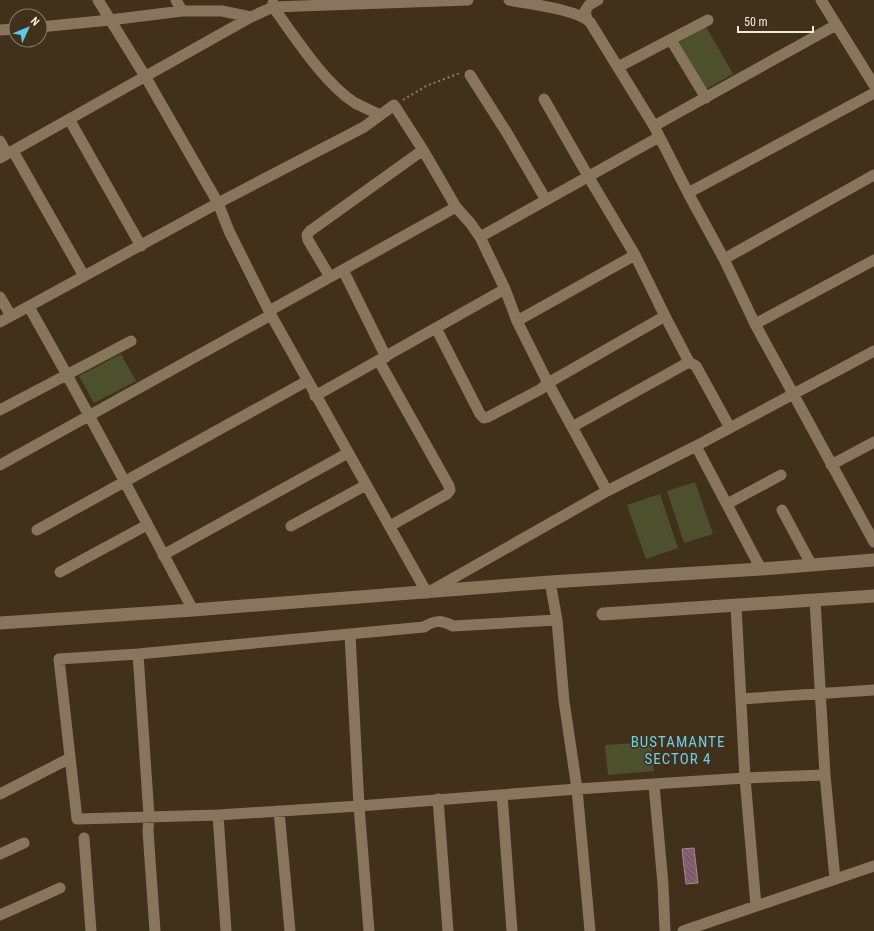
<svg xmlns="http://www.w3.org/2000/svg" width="874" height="931" viewBox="0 0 874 931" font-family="'Roboto Condensed',sans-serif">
<defs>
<pattern id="building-back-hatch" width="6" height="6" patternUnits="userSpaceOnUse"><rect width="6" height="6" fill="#805a6a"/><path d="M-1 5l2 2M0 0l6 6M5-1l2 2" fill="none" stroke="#92727f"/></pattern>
</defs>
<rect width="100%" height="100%" fill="#41311a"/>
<path fill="#4c502d" d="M 706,27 L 733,74 L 706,89 L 679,42 Z
M 121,354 L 136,381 L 94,403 L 79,376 Z
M 695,482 L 713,534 L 684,543 L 667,491 Z
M 660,494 L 678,548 L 646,559 L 627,505 Z
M 651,742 L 654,771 L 608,775 L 605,745 Z"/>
<path fill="url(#building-back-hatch)" stroke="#a88895" d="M 694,848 L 698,883 L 686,884 L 682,849 Z"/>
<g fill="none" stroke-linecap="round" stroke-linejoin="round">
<path stroke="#897c69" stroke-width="2" stroke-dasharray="2 3" stroke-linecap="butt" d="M 403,100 L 426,86 L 460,73"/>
<path stroke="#87755c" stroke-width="11" d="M 98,0 L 145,76 L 218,203 L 229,231 L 271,315 L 427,593 L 607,491 L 696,446 L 874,351
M 176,0 L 182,11
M 509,0 C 528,4 576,9 590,22 L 654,126 L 688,193 L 724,259 L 755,324 L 874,542
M 821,0 L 874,85
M 273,3 L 273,7 C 295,37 324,83 355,103 C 363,107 372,111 380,115
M 587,19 L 585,11 L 589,5 L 598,0
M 40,27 L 110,20 L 182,11 L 222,11 L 251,17 L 273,7 L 468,0
M 0,30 L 16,29
M 671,40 L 706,98
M 618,67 L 708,20
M 470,75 L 507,133 L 546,200
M 544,99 L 588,176 L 635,255 L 665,316 L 689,362 L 696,366 L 730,428
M 69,119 L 141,246
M 654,126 L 836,25
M 0,141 L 7,154
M 13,151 L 84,276
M 0,158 L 251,17
M 688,193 L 874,93
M 480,237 L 659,137
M 724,259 L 874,175
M 343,270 L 386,357
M 330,277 L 308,240 L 307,235 L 310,231 L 423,150
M 0,297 L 11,316
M 29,307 C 86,407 139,509 193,610
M 269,311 L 456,207
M 517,321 L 635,255
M 0,322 L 218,203 L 364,127 L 394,105 L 423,150 L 456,207 L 471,224 L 480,237 L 505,289 L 517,321 L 548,383 L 607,491
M 755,324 L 874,260
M 436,328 L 480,414 L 484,418 L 488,417 L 541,389 L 548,383 L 665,316
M 379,361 L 449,486 L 450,490 L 447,494 L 390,526
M 315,396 L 505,289
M 0,410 L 131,341
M 572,427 L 689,362
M 696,446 L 761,569
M 0,465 L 271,315
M 831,465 L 874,442
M 727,504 L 781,475
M 782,510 L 811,564
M 291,526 L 366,485
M 37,530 L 307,381
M 163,555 L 348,453
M 60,572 L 147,525
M 550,582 L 557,620 L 564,701 L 577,789 L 590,931
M 815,600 L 825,775 L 835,879
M 736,606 L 745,778 L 756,906
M 557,620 L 453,626 C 441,620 435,620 424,627 L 138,654 L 59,659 L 77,819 L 218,815 L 359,806 L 577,789 L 745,778 L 825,775
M 350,634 L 359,806 L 369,931
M 138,654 L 149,816 L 148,831 L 155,931
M 741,699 L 874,690
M 654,785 L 663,884 L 665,931
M 0,794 L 70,758
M 502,795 L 512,931
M 438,799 L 448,931
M 279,811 L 290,931
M 218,815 L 226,931
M 84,838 L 91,931
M 0,854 L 24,843
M 0,915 L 60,888
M 683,931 L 874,866"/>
<path stroke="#87755c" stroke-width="13" d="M 603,614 L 874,596
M 0,623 L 193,610 L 550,582 L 761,569 L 874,560"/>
</g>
<g text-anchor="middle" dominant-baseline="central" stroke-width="3" stroke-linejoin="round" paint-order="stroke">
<g font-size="15" letter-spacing="1" fill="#6dcdeb" stroke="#41311a">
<text x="678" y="742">BUSTAMANTE<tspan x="678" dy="17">SECTOR 4</tspan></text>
</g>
</g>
<g transform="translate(28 28) rotate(46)"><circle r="19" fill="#41311a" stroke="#887b67"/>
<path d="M0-3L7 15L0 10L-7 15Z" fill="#5cc7e7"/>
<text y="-6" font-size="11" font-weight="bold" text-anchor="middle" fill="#f3e9db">N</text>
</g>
<path d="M738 26v6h75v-6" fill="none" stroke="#f3e9db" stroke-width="2"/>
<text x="744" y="26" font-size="12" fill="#f3e9db" stroke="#41311a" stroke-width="3" paint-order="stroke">50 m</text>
</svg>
